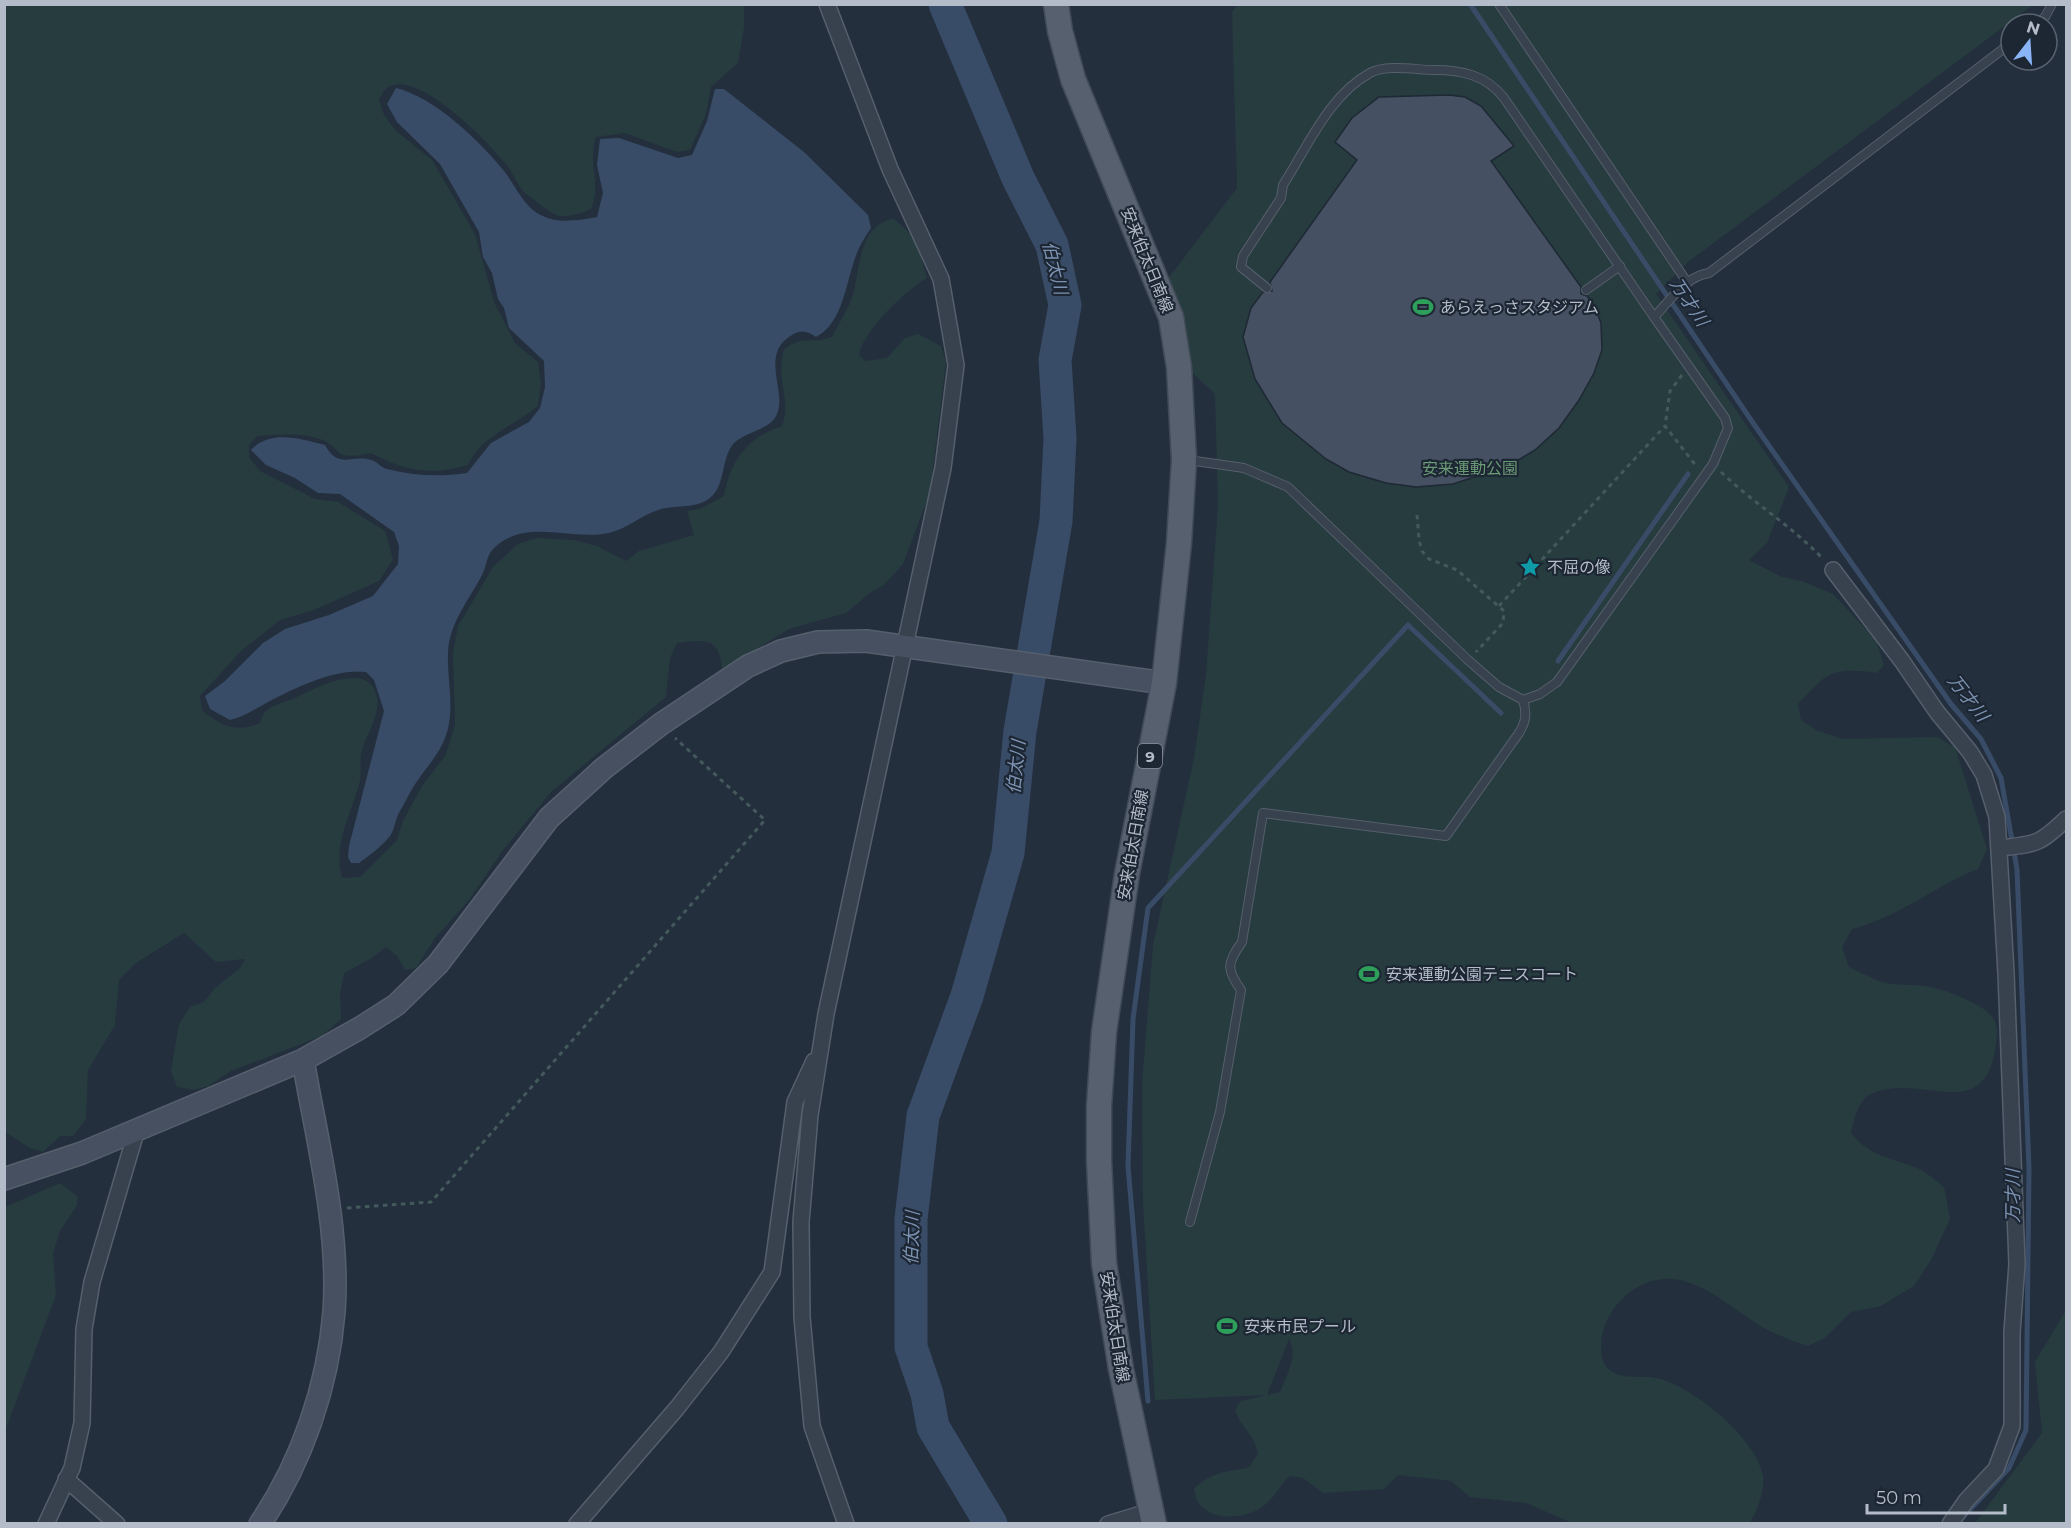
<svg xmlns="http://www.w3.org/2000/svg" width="2071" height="1528" viewBox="0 0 2071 1528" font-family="Montserrat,'Noto Sans JP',sans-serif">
<rect width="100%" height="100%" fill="#242f3e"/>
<path fill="#263c3f" d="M 1238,4 L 2033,5 L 1688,262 L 1656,294 L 1789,487 L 1767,543 L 1749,560 L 1782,577 L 1802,581 L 1833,594 L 1876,640 L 1884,665 L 1877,673 C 1831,667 1828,672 1798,704 L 1801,720 L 1818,731 L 1843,739 L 1937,737 L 1955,747 L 1987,849 L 1978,869 C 1935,886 1897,918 1852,929 L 1842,947 L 1849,967 C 1860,972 1871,978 1882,982 C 1895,986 1910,984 1923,986 C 1942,988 1963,997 1979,1006 C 1990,1012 1998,1021 1997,1034 C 1990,1133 1923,1070 1871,1094 C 1858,1100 1854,1120 1851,1133 C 1869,1156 1891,1158 1917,1168 C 1927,1172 1936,1181 1944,1187 L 1950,1219 L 1931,1260 L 1914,1286 L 1881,1306 L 1851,1312 L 1825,1338 L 1808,1346 C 1792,1341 1777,1335 1762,1327 C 1737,1312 1713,1289 1684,1281 C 1642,1269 1600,1308 1601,1348 C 1601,1356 1603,1366 1611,1371 C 1624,1380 1642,1375 1656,1378 C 1692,1385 1757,1439 1763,1476 C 1765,1492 1757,1510 1750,1523 L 1572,1523 L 1526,1503 L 1470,1497 L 1451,1481 L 1398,1475 L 1384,1489 L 1323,1493 L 1303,1478 L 1290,1476 C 1280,1484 1276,1496 1266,1504 C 1250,1519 1211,1523 1198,1502 C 1196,1499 1195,1492 1194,1489 C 1209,1473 1228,1471 1248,1468 L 1258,1454 C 1255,1435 1242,1429 1235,1410 L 1241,1401 L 1280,1392 C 1287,1375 1298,1356 1289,1339 L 1267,1395 L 1155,1400 L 1143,1204 L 1142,1084 L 1153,945 L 1194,758 L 1206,675 L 1218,506 L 1215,394 L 1187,368 L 1167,280 L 1237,188 L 1232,12 Z
M 4,5 L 744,5 L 744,28 L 738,63 L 711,87 L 706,114 L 690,150 L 677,152 L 625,133 L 596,137 C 587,165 602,185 591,209 C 582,213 570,217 560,216 C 551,214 533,199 525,193 C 517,185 513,172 505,163 C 488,142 416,67 387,88 C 384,90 382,96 379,99 L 384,115 L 395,130 L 432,160 L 475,234 L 494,302 L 515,343 L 538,362 L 541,383 L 538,406 C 514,426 481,436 468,465 C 431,476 405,471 371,453 C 328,463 345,444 313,437 C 295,433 276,435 257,436 L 249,445 L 249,457 L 260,471 L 315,499 L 338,502 L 385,531 L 393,559 L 379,581 L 314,610 L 280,620 L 241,651 L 200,696 L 202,710 C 221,726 235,733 260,723 C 261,720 263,714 266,711 C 272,705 287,701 295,698 C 314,689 370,658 377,698 C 380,716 367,733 362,750 C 359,760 362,771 360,781 C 351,816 333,841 342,878 L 360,877 L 397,840 L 403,821 L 422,786 L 445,756 L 455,726 L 453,652 L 458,626 L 493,567 L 518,544 L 537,538 L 574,540 L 597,546 L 626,561 L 639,551 L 694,535 L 687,511 L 700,509 L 724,496 C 730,461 748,437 782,426 C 792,399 775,380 784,349 C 806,334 810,345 832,337 C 839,322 851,306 854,290 C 860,264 861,223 894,219 L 916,239 L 927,278 C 906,290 863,331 859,355 L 865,361 L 887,358 L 905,338 L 918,334 L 941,346 L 946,362 L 930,492 L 903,564 L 884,585 L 871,592 L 846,613 L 789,629 L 722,670 C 720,636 704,640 677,643 L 670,658 L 666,697 L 551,792 L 503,850 L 469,900 L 435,938 L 416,968 L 405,970 L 397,956 L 386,947 L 372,958 L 344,973 L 340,994 L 341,1019 L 322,1036 L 231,1071 L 208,1086 L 194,1090 L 177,1087 L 171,1071 L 179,1024 L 190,1007 L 204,1002 L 215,988 L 240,968 L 245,959 L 216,962 L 184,933 L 136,963 L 119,980 L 115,1025 L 88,1070 L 86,1119 L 73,1136 L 60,1136 L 43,1152 L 28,1147 L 4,1131 Z
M 60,1183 L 78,1197 L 77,1205 L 60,1231 L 53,1253 L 56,1295 L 5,1431 L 5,1207 Z
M 2066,1310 L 2066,1523 L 1975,1523 L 2042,1433 L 2035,1362 Z"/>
<path fill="#394c67" d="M 396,88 C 434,97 480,141 504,171 C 516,186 524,208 543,216 C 558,224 581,220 597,217 L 603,193 L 597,165 L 600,139 L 619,138 L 678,158 L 692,155 L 707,121 L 715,89 L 724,89 L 804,152 L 868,215 L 871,228 C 866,236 860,244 857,253 C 846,279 844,323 816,337 C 808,331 801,329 792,335 C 759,354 787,390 777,414 C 771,430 745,431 733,444 C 722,458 725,482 713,495 C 700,510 675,504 658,510 C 640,516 627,529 609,533 C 570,541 527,518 495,547 C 486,555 487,565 482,575 C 469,600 449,623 448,653 C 447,674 452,695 450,716 C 447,746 434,757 418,780 C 411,789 406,801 400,811 C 395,819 395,829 390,836 C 381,847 370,855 359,863 L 351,863 L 348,857 L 349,846 L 384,711 L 374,680 L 366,672 C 335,668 295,688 268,702 C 255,709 244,717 230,720 L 210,709 L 205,696 L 225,681 L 263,643 L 285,629 L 329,615 L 373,596 L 398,564 L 399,546 L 394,532 L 340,494 L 318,493 L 295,478 L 266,465 L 251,450 C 270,429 301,439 325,445 C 339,470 351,454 371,460 C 377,461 381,468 387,469 C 414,476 440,477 467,473 L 491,443 L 529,422 L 540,408 L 545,387 L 544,361 L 509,328 L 504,308 L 498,299 L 492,273 L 483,257 L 479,232 L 440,164 L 397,122 L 387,104 Z"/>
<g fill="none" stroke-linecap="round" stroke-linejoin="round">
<path stroke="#394c67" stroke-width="5" d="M 1470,4 L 1753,423 L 1951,704 L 1981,739 L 2001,778 L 2017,869 L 2029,1168 L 2026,1430 L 2009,1468 L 1962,1518
M 1558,661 L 1688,474
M 1148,1401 L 1128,1166 L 1133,1019 L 1148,908 L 1408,625 L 1501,713"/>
<path stroke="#394c67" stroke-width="33" d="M 945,4 L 1018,178 L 1052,245 L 1065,305 L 1055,360 L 1060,438 L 1056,521 L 1020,731 L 1008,853 L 967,996 L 923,1116 L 911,1219 L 911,1347 L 927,1394 L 933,1427 L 991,1524"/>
</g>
<path fill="#455162" stroke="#1f2835" stroke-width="1.5" d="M 1449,95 L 1465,97 L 1481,106 L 1514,146 L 1491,161 L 1581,287 L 1581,294 L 1587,296 L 1594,305 L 1601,323 L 1602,350 L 1594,373 L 1579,400 L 1559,428 L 1535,450 L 1508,466 L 1453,484 L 1416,487 L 1386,483 L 1349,472 L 1326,459 L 1282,423 L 1255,379 L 1243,337 L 1251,308 L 1263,292 L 1272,291 L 1270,282 L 1357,160 L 1335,142 L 1352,118 L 1379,97 Z"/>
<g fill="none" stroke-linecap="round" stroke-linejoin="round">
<g stroke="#565f6c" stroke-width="10">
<path id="lane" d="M 1499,4 L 1687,282
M 2036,24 L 2045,17 L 2052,4
M 1267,288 L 1241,267 L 1243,256 L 1281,198 L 1283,185 C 1307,148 1329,95 1370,73 C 1387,64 1416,70 1434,70 C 1462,70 1486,75 1504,98 L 1654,317
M 1586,290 L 1620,266
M 1188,460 L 1244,468 L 1288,487 L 1468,660 L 1499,687 L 1523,700 C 1527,713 1526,722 1519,733 L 1446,836 L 1263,813 L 1242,942 C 1227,963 1226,969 1241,990 L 1220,1112 L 1190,1222
M 1523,700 L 1540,694 L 1557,682 L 1713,464 L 1728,428 L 1725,418 L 1654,317 C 1671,300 1684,277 1709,273 L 2011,43"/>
</g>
<g stroke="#565f6c" stroke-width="18">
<path id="street" d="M 827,4 L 890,169 L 941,279 L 956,365 L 943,468 L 826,1014 L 810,1115 L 801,1222 L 802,1317 L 812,1426 L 846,1524
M 1833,570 L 1902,661 L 1937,712 L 1970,752 L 1984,775 L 1997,817 L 2006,973 L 2017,1264 L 2012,1332 L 2012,1426 L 1996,1469 L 1966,1501 L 1950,1524
M 2000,848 C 2036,844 2039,845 2066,819
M 66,1479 L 117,1524
M 46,1524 L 72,1468 L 82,1423 L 84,1329 L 92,1282 L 137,1129
M 577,1524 L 677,1408 L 721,1352 L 772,1272 L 795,1102 L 814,1061
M 1108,1524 L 1151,1511"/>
</g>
<g stroke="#565f6c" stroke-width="24">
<path id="secondary" d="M 4,1179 L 82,1153 L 303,1060 L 360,1028 L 396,1005 L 438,964 L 549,818 L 604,768 L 661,724 L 748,666 L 781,651 L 818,642 L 866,641 L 1164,683
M 260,1524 C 302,1462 328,1386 334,1312 C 340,1228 317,1141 303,1060"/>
</g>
<g stroke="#414a57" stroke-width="27">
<path id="primary" d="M 1056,4 L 1060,31 L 1073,79 L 1171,317 L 1179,367 L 1184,460 L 1179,543 L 1164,683 L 1127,874 L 1104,1032 L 1099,1106 L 1099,1160 L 1104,1263 L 1121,1369 L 1154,1524"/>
</g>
<path stroke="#44595c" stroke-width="3" stroke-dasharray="4.5 4.5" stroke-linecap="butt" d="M 1682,375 L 1670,391 L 1665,426 L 1697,467
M 1721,472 C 1753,503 1792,526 1823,559
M 1417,515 L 1419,540 L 1422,551 L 1429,559 L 1457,570 L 1504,611 L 1503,623 L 1476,652
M 1499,606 L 1665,426
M 347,1208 L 431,1202 L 765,820 L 675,738"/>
<use href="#lane" stroke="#38414e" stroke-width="8"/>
<use href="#street" stroke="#38414e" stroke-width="15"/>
<use href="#secondary" stroke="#465061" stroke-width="21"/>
<use href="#primary" stroke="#56606e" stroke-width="24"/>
</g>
<defs>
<g id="stadium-bare" transform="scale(1.62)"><path d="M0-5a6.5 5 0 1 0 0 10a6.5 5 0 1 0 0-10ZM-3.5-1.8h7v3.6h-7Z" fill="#2e9e5b" stroke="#1d2633" stroke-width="2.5" paint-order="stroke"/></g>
<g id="sight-bare" transform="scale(1.62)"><path d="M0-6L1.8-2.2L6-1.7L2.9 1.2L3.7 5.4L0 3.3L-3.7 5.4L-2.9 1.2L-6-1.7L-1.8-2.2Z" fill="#0f9aa8" stroke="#1d2633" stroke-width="2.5" paint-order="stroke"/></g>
</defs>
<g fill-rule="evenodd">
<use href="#stadium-bare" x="1423" y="307"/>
<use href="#sight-bare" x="1530" y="567"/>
<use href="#stadium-bare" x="1369" y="974"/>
<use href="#stadium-bare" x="1227" y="1326"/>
</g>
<g text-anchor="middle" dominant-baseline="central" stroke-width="4.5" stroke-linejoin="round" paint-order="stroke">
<rect fill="#1d2633" stroke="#878f9c" stroke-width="1.5" x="1138" y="744" width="24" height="24" rx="4.5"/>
<g font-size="15" font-weight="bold" fill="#b4bcc9">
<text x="1150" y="756">9</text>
</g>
<g font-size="16" fill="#b4bcc9" stroke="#1d2633">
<text transform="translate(1147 260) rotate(68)">安来伯太日南線</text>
<text transform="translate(1133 845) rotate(-80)">安来伯太日南線</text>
<text transform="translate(1115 1327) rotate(81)">安来伯太日南線</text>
</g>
<g font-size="16" fill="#b4bcc9" stroke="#1d2633" text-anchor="start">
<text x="1440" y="307">あらえっさスタジアム</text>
<text x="1547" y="567">不屈の像</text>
<text x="1386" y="974">安来運動公園テニスコート</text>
<text x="1244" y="1326">安来市民プール</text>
</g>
<g font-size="16" fill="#6b9a76" stroke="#1d2633">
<text x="1470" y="468">安来運動公園</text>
</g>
<g font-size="18" font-style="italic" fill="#7c92b1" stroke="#1d2633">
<text transform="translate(1055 268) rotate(76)">伯太川</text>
<text transform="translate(1689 302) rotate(56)">万才川</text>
<text transform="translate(1968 698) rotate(52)">万才川</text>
<text transform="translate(1016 767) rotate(-84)">伯太川</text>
<text transform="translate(2013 1196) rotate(-90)">万才川</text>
<text transform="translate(912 1238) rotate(-88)">伯太川</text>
</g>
</g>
<rect width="2071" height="1528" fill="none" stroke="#b4bcc9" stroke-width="12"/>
<g transform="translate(2029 42) rotate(17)"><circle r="28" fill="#1d2633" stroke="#59626f" stroke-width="1.5"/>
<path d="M0-4.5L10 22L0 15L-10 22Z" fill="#8ab4f8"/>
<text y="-9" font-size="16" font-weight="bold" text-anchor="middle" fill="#b4bcc9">N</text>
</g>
<path d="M1867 1504v9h138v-9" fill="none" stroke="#b4bcc9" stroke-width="3"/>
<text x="1876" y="1504" font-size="18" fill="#b4bcc9" stroke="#1d2633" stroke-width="4.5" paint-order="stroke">50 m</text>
</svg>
